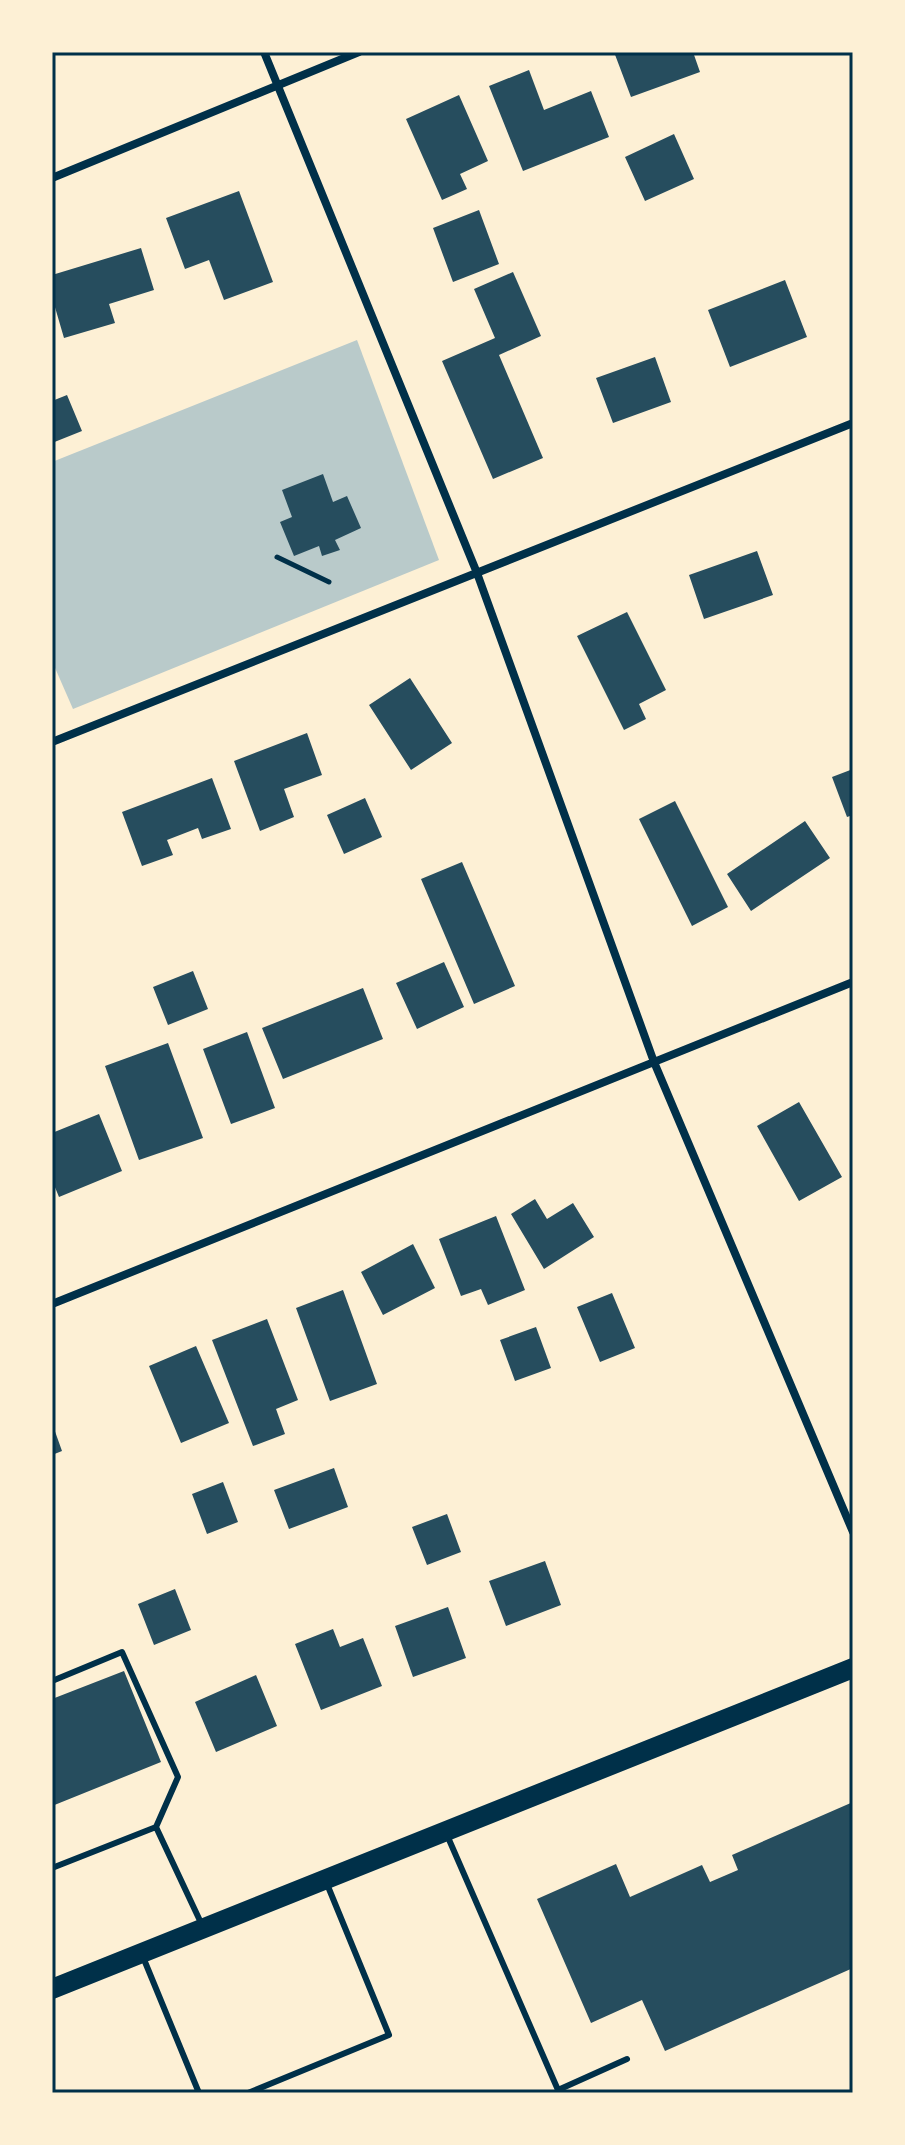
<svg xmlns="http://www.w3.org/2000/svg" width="905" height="2145" viewBox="0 0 905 2145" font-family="'Archivo Narrow',sans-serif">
<rect width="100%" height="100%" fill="#fdf0d5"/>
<path fill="#b9caca" d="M 357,340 L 439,560 L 73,709 L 52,661 L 52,462 Z"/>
<path fill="#264d5e" d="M 614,52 L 693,52 L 700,72 L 631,97 Z
M 529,70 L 544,110 L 591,91 L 609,137 L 523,171 L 489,86 Z
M 459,95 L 488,161 L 460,174 L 467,189 L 442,200 L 406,119 Z
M 674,134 L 694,179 L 645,201 L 625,157 Z
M 239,191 L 273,282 L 224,300 L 209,260 L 185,269 L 166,218 Z
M 479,210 L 499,264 L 453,282 L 433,228 Z
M 141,248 L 154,290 L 109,304 L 115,323 L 64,338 L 52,297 L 52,275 Z
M 513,272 L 541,336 L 499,355 L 543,458 L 493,479 L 442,361 L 495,338 L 474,289 Z
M 785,280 L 807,337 L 730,367 L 708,310 Z
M 655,357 L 671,402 L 613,423 L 596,378 Z
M 67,395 L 82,431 L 52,443 L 52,401 Z
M 323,474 L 333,502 L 347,496 L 361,528 L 335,540 L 340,550 L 322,556 L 319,546 L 294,556 L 280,522 L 292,517 L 282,490 Z
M 757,551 L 773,595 L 704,619 L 689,575 Z
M 627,612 L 666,690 L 639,704 L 646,719 L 624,730 L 577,636 Z
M 410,678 L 452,743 L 411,770 L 369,705 Z
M 307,733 L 322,775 L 284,789 L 294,817 L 260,831 L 234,761 Z
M 853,769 L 853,815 L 847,817 L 832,777 Z
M 212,778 L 231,829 L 202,839 L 198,828 L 167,840 L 173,855 L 142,866 L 122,812 Z
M 365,798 L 382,837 L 344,854 L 327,815 Z
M 675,801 L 728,907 L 692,926 L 639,819 Z
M 805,821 L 830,858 L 751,911 L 727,874 Z
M 462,862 L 515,986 L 474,1004 L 421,879 Z
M 444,962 L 464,1007 L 417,1029 L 396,983 Z
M 193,971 L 208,1009 L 168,1025 L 153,987 Z
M 363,988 L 383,1039 L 283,1079 L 262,1028 Z
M 247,1032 L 275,1108 L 231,1124 L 203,1049 Z
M 168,1043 L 203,1138 L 139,1160 L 105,1066 Z
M 799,1102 L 842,1177 L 799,1201 L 757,1126 Z
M 99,1114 L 122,1171 L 59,1197 L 52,1180 L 52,1133 Z
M 535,1199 L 547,1219 L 573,1203 L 594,1237 L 544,1269 L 511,1214 Z
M 496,1216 L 525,1290 L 488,1305 L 481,1289 L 461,1296 L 439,1239 Z
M 413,1244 L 435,1288 L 383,1315 L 361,1272 Z
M 343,1290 L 377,1384 L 330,1401 L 296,1308 Z
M 612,1293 L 635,1348 L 600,1362 L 577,1307 Z
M 267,1319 L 298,1400 L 276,1409 L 285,1434 L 253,1446 L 212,1340 Z
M 536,1327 L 551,1368 L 515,1381 L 500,1340 Z
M 196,1346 L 229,1423 L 181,1443 L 149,1366 Z
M 52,1423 L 62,1451 L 52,1455 Z
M 334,1468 L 348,1507 L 289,1529 L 274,1490 Z
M 223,1482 L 238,1522 L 207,1534 L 192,1494 Z
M 447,1514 L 461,1552 L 427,1565 L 412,1527 Z
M 545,1561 L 561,1605 L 506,1626 L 489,1581 Z
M 175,1589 L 191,1630 L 154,1645 L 138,1604 Z
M 448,1607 L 466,1658 L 413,1677 L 395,1626 Z
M 333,1629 L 340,1647 L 363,1638 L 382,1686 L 321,1710 L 295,1644 Z
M 124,1671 L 161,1762 L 52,1806 L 52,1699 Z
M 256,1675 L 277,1726 L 216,1752 L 195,1702 Z
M 853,1802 L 853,1968 L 665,2051 L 642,2000 L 591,2023 L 537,1899 L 616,1864 L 630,1897 L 702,1865 L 710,1882 L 738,1870 L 732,1855 Z"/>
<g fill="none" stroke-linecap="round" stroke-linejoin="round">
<path stroke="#003049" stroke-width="5" d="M 277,557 L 329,582"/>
<path stroke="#003049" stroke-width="6" d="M 52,1681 L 122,1652 L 178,1777 L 156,1827
M 447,1835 L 558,2090 L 627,2059
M 52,1868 L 156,1827 L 202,1925
M 143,1957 L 199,2093
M 248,2093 L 389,2035 L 327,1884"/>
<path stroke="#003049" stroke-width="8" d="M 264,52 L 477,573 L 654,1062 L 853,1532
M 52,178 L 359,52
M 52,742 L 853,423
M 52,1304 L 853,982"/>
<path stroke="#003049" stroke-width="20" d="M 52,1989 L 853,1668"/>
</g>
<rect width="905" height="2145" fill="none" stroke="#fdf0d5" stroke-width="108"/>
<rect x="54" y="54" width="797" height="2037" fill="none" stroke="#003049" stroke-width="3"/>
</svg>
